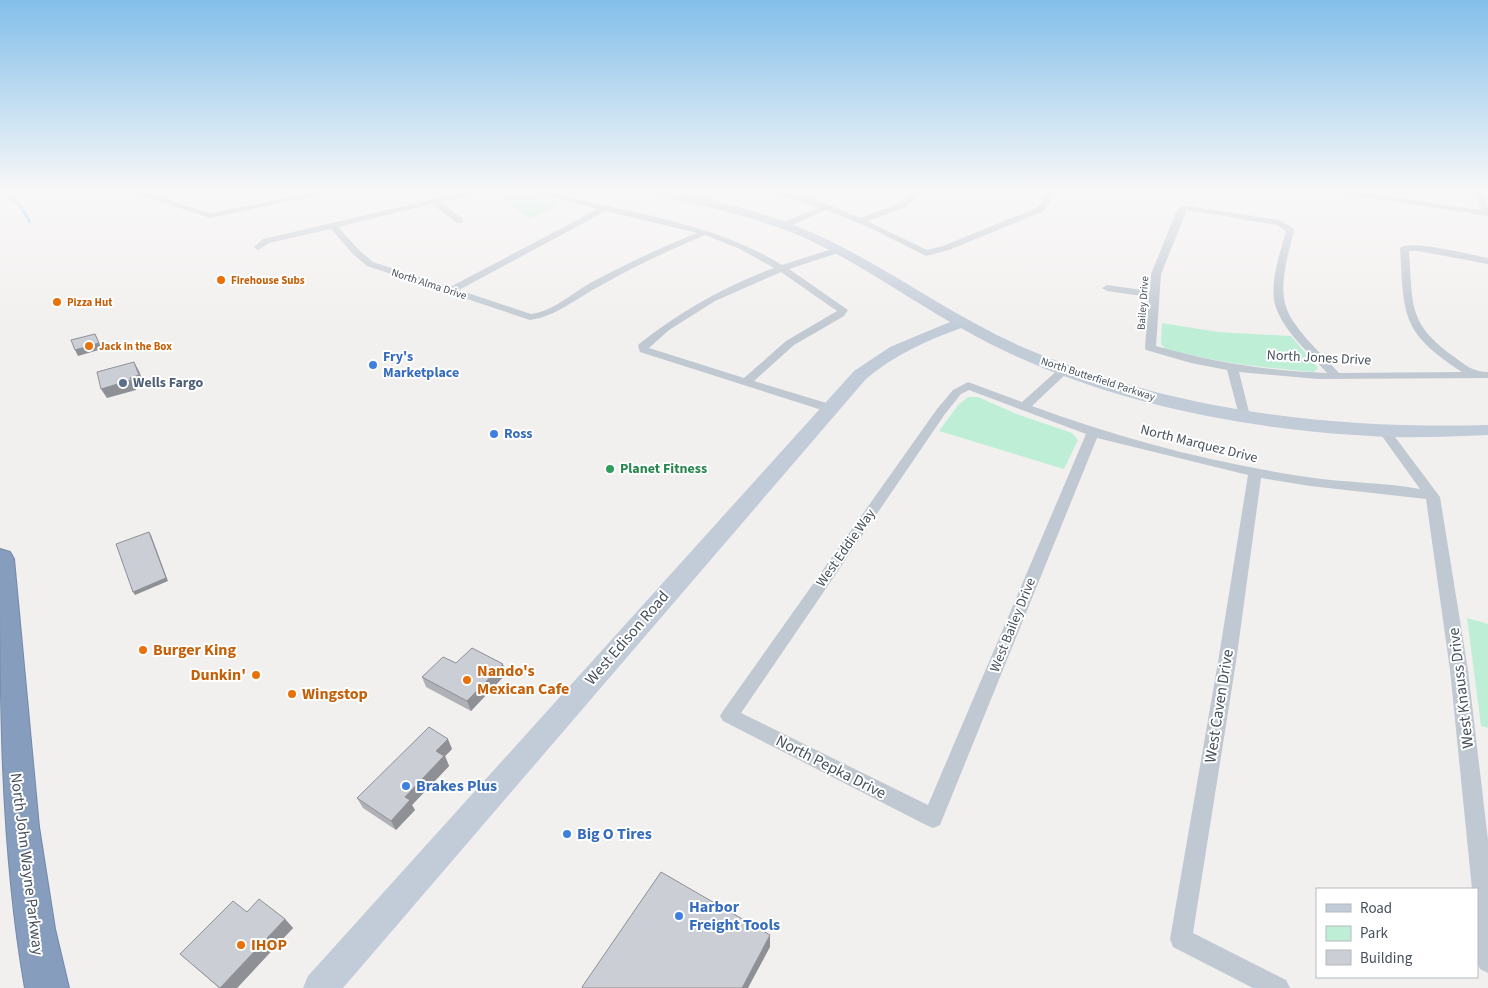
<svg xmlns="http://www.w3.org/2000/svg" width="1488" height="988" viewBox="0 0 1488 988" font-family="'Source Sans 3',sans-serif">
<rect width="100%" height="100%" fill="#f2f0ef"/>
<path fill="#beefd6" d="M 491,191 L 526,191 L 563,202 L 530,219 Z
M 1162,323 L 1218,332 L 1291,336 L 1318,368 L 1314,372 C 1264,368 1214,362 1165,349 L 1161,344 Z
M 968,397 L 978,397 L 1014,413 L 1072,433 L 1078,440 L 1064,469 L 939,431 L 958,405 Z
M 1467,618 L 1488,624 L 1488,728 L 1481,726 Z"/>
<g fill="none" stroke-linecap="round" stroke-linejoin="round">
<path stroke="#8bcfec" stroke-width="2.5" d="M 10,199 L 19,204 L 30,222"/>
<g stroke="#7388aa" stroke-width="2">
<path id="highway" d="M 0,549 L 10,552 L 14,559 L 39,827 L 55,929 L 69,988 L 25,988 C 0,846 0,694 0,549 Z"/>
</g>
<path fill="#c0c8d1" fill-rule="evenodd" d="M 128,191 L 139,191 L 210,213 L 322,191 L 336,191 L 210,218 Z
M 469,191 L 482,191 L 440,202 L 463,219 L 463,223 L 457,223 L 432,204 L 338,227 L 359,250 L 373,262 L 450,287 L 598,209 L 535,193 L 534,191 L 545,191 C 626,213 710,221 782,265 L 835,248 L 841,248 L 841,252 L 789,269 L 848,310 L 844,316 L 794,345 L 754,381 L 833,405 L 835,408 L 833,411 L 825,411 L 640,352 L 638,346 L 639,344 C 681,311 725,286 774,268 L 740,249 L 705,235 C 669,250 633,267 598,287 C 575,299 557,316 530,320 L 367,266 L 353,254 L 331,229 L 269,243 L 258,250 L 254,247 L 263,239 ZM 606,211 L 697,233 C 661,247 626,264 592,282 C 572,293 554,311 531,314 L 459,290 ZM 781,272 L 837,311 L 786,341 L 744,378 L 649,348 L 669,330 L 715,301 Z
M 769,191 C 793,189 837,208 860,218 L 898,204 L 916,191 L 924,191 L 904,208 L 867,221 L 927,250 L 943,246 L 1036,208 L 1042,203 L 1043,191 L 1051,191 L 1050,204 L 1042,212 L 949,250 L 926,256 L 868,227 L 826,210 L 788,227 L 782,227 L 782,223 L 818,208 Z
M 1334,191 L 1351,191 L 1481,210 L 1474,191 L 1482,191 L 1488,208 L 1488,216 L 1338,193 Z
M 1182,205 L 1279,220 L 1293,228 L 1294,230 C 1289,252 1281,276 1284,299 C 1288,326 1322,353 1339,373 L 1462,372 C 1401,332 1404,317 1400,248 C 1411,239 1471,255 1488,258 L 1488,264 L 1418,251 L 1409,251 C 1413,303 1407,323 1453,356 C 1465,365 1473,372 1488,372 L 1488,378 L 1318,379 L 1239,372 L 1250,416 L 1248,419 L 1240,419 L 1227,370 L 1191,363 L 1146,350 L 1145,348 L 1149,297 L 1107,291 L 1102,288 L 1107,285 L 1150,291 L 1151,274 L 1177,210 ZM 1187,210 L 1277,225 L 1286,231 C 1280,253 1271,278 1274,300 C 1279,328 1309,352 1327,373 C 1268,371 1212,362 1156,346 L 1161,274 Z
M 1064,367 L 1068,368 L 1070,370 L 1068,372 L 1032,406 C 1121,439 1213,463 1307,477 C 1345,483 1383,482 1420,489 L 1379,432 L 1385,428 L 1389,429 L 1440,497 L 1468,670 L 1488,840 L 1488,973 L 1480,969 L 1477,962 L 1477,889 L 1472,889 L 1450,670 L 1426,499 L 1310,486 L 1261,478 L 1236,662 L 1193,933 L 1286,980 L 1290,988 L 1253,988 L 1173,947 L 1170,939 L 1218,662 L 1248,475 L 1097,438 L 940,825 L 933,828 L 926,825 L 723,721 L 720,716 L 723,711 L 937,409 L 953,390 L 968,382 L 1022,402 L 1060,368 ZM 969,390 L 1086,434 L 928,805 L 741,713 L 945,414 L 961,394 Z"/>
<path fill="#c2cbd8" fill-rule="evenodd" d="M 0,191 L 7,191 L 0,194 Z
M 649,191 C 673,189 696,196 719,202 C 756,211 794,223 828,240 C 896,273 957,319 1027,349 C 1174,411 1330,429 1488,425 L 1488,435 C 1457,436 1425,438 1393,437 C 1249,432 1087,401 961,328 C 926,341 894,355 866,379 L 343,988 L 303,988 L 308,976 L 854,371 L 890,347 L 950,322 C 900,293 851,258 798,235 C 750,215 701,206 651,193 Z"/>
<use href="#highway" fill="#879dbe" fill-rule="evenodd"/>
</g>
<path fill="#afb1b7" d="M 456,663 L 506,674 L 471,711 L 426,687 L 422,677 Z
M 452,749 L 445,756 L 449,766 L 412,805 L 415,810 L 396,830 L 363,808 L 357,798 Z
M 247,912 L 285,919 L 293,928 L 237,988 L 219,988 L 180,954 Z"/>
<path fill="#8e9095" d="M 95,334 L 102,349 L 78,356 L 75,350 Z
M 134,362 L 139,371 L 144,384 L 135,387 L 136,390 L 107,398 L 101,389 L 130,378 Z
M 149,532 L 151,535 L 168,581 L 135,595 L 133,592 Z
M 503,664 L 506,674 L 471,711 L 467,701 Z
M 448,739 L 452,749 L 445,756 L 449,766 L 412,805 L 415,810 L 396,830 L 391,821 L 405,797 L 436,751 Z
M 285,919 L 293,928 L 237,988 L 220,988 Z
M 770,935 L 770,947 L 748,988 L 742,988 Z"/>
<path fill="#cbced5" stroke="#8e9095" d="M 95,334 L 99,343 L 75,350 L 71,340 Z
M 134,362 L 139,375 L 130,378 L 131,380 L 101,389 L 97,372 Z
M 149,532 L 166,578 L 133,592 L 116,544 Z
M 472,648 L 503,664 L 467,701 L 422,677 L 443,657 L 456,663 Z
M 429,727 L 448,739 L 436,751 L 444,756 L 405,797 L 410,800 L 391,821 L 357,798 Z
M 661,872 L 770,935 L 742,988 L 583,988 L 582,987 Z
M 259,899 L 285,919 L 220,988 L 180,954 L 233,901 L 247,912 Z"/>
<linearGradient id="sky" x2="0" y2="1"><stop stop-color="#83bfea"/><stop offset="0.58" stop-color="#f9f8f8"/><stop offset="1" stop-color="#f9f8f8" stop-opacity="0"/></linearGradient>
<rect width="1488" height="329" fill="url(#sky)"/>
<g fill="#e8710a" stroke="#fff" stroke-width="2">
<circle cx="221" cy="280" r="5"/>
<circle cx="57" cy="302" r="5"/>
<circle cx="89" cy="346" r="5"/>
<circle cx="143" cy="650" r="5"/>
<circle cx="256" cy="675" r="5"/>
<circle cx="467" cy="680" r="5"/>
<circle cx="292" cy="694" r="5"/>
<circle cx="241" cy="945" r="5"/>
</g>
<g fill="#3f7fe0" stroke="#fff" stroke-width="2">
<circle cx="373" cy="365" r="5"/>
<circle cx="494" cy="434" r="5"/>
<circle cx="406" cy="786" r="5"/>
<circle cx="567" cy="834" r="5"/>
<circle cx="679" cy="916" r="5"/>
</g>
<circle fill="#5c6f8a" stroke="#fff" stroke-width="2" cx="123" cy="383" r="5"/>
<circle fill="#2e9e5b" stroke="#fff" stroke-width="2" cx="610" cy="469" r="5"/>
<g text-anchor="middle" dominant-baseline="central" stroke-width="4" stroke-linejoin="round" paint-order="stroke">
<g font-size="11" font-weight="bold" fill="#c56008" stroke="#fff" text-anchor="start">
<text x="231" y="280">Firehouse Subs</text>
<text x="67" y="302">Pizza Hut</text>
<text x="99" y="346">Jack in the Box</text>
</g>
<g font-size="11" fill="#47515d" stroke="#fff">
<text transform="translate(429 284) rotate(18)">North Alma Drive</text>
<text transform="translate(1143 303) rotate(-86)">Bailey Drive</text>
<text transform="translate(1098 379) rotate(18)">North Butterfield Parkway</text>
</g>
<g font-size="14" font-weight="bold" fill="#366cbe" stroke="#fff" text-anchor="start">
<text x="383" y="357">Fry's<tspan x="383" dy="16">Marketplace</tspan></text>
<text x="504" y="434">Ross</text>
</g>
<g font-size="14" fill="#47515d" stroke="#fff">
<text transform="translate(1319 358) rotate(3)">North Jones Drive</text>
<text transform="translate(1199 444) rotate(14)">North Marquez Drive</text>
<text transform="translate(846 548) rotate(-55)">West Eddie Way</text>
<text transform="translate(1013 625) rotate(-68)">West Bailey Drive</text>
</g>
<g font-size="14" font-weight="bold" fill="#4e5e75" stroke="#fff" text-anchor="start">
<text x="133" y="383">Wells Fargo</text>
</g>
<g font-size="14" font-weight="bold" fill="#27864d" stroke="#fff" text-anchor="start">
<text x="620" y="469">Planet Fitness</text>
</g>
<g font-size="16" fill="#47515d" stroke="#fff">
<text transform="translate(627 638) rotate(-49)">West Edison Road</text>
<text transform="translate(1461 688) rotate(-97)">West Knauss Drive</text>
<text transform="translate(1219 706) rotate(-81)">West Caven Drive</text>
<text transform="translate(831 767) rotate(27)">North Pepka Drive</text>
<text transform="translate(27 864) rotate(83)">North John Wayne Parkway</text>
</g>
<g font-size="16" font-weight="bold" fill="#c56008" stroke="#fff" text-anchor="start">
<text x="153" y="650">Burger King</text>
<text x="477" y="671">Nando's<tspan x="477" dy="18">Mexican Cafe</tspan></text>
<text x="246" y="675" text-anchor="end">Dunkin'</text>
<text x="302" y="694">Wingstop</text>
<text x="251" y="945">IHOP</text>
</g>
<g font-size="16" font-weight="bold" fill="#366cbe" stroke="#fff" text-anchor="start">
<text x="416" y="786">Brakes Plus</text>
<text x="577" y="834">Big O Tires</text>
<text x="689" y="907">Harbor<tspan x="689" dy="18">Freight Tools</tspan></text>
</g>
</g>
<rect x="1316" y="888" width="162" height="90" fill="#ffffff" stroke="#b5b9be"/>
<rect x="1326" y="904" width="25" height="8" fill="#c2cbd8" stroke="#b5b9be"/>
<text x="1360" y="913" font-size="15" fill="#47515d">Road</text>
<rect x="1326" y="926" width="25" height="15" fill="#beefd6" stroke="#b5b9be"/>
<text x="1360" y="938" font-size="15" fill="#47515d">Park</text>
<rect x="1326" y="950" width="25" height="15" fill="#cbced5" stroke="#b5b9be"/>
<text x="1360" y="963" font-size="15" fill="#47515d">Building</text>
</svg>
